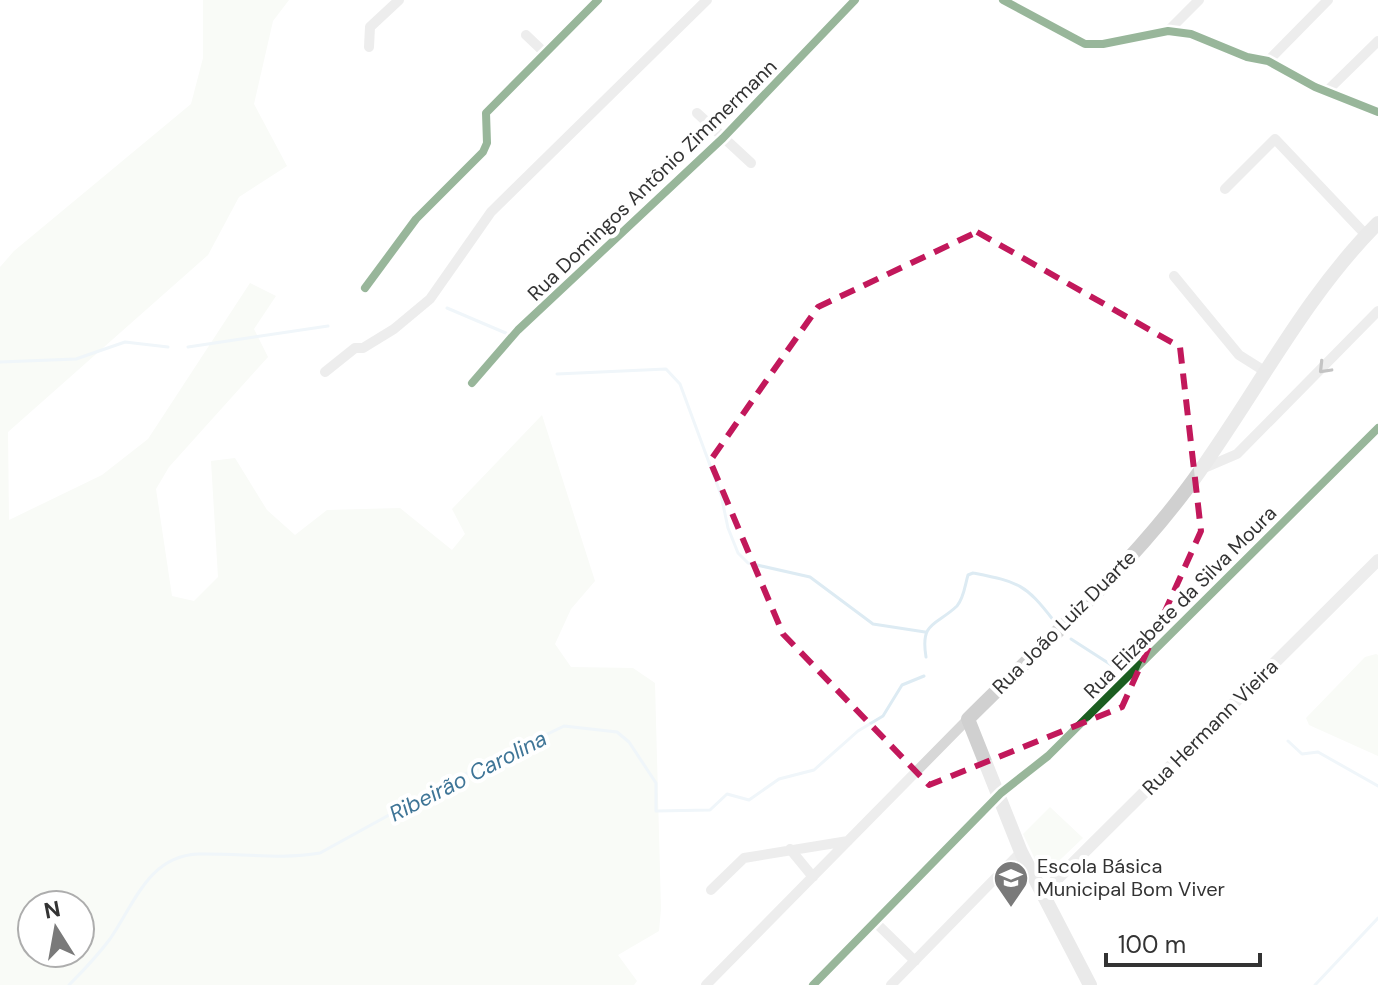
<svg xmlns="http://www.w3.org/2000/svg" width="1378" height="985" viewBox="0 0 1378 985" font-family="'DM Sans',sans-serif">
<rect width="100%" height="100%" fill="#fff"/>
<path fill="#f1f5ed" fill-rule="evenodd" d="M 203,0 L 289,0 L 273,21 L 254,104 L 287,166 L 239,197 L 208,255 L 8,432 L 9,520 L 102,475 L 148,439 L 250,283 L 276,296 L 254,329 L 268,357 L 169,467 L 156,489 L 172,596 L 194,601 L 218,577 L 211,461 L 235,458 L 267,510 L 295,535 L 327,510 L 400,508 L 452,550 L 465,534 L 452,509 L 542,415 L 595,581 L 571,609 L 555,644 L 571,667 L 633,668 L 655,683 L 661,909 L 659,931 L 618,955 L 637,981 L 634,985 L 0,985 L 0,267 L 14,251 L 191,104 L 203,58 ZM 32,905 L 80,905 L 80,953 L 32,953 Z
M 1376,654 L 1378,655 L 1378,756 L 1309,725 L 1306,718 L 1365,657 Z
M 1050,807 L 1083,838 L 1043,876 L 1023,834 Z"/>
<g fill="none" stroke-linecap="round" stroke-linejoin="round">
<path stroke="#ddebf3" stroke-width="3" d="M 447,308 L 508,334
M 188,347 L 328,326
M 0,362 L 76,359 L 125,342 L 168,347
M 557,374 L 666,369 L 680,384 L 721,495 L 728,528 L 738,553 L 748,563 L 810,577 L 873,624 L 925,632
M 1071,639 L 1116,668
M 926,657 C 920,621 936,626 957,606 C 964,598 965,585 968,575 L 973,573 C 1018,582 1025,583 1054,621
M 1288,741 L 1302,754 L 1318,752 L 1378,786
M 69,985 C 83,971 98,955 110,939 C 134,905 148,856 198,854 C 239,853 280,860 320,853 L 449,782 L 564,726 L 617,732 L 629,742 L 656,783 L 656,811 L 710,810 L 727,794 L 749,800 L 779,779 L 814,770 L 858,731 L 883,716 L 902,685 L 924,676
M 1315,985 L 1378,918"/>
<path stroke="#d7d7d7" stroke-width="10" d="M 1003,0 L 1085,44 L 1103,44 L 1168,31 L 1191,34 L 1247,57 L 1268,61 L 1315,87 L 1378,112
M 1168,31 L 1199,0
M 526,35 L 546,54
M 369,47 L 370,27 L 399,0
M 1268,61 L 1328,0
M 1328,90 L 1378,41
M 697,113 L 751,163
M 1225,189 L 1275,139 L 1366,235
M 1174,276 L 1239,355 L 1266,372
M 365,288 L 416,219 L 483,152 L 487,143 L 486,113 L 598,0
M 325,372 L 355,348 L 363,348 L 394,329 L 430,299 L 491,212 L 707,0
M 472,383 L 518,330 L 723,138 L 855,0
M 1202,469 L 1237,454 L 1378,311
M 790,849 L 813,877
M 711,890 L 744,858 L 848,841
M 875,922 L 915,961
M 706,985 L 968,719
M 813,985 L 1001,793 L 1048,756 L 1378,428
M 891,985 L 1021,852"/>
<path stroke="#d7d7d7" stroke-width="12" d="M 1041,895 L 1378,560"/>
<path stroke="#d0d0d0" stroke-width="14" d="M 1090,985 L 1021,852 L 968,719 C 1042,645 1123,574 1186,490 C 1252,402 1300,301 1378,223"/>
<g stroke="#fff" stroke-width="13">
<path id="cycleway" d="M 1003,0 L 1085,44 L 1103,44 L 1168,31 L 1191,34 L 1247,57 L 1268,61 L 1315,87 L 1378,112
M 365,288 L 416,219 L 483,152 L 487,143 L 486,113 L 598,0
M 472,383 L 518,330 L 723,138 L 855,0
M 813,985 L 1001,793 L 1048,756 L 1378,428"/>
</g>
<use href="#cycleway" stroke="#1b5e20" stroke-width="8"/>
</g>
<defs><path id="oneway-chevron" d="M-2-3.5L2.5 0L-2 3.5" fill="none" stroke-width="1.6" stroke-linecap="round" stroke-linejoin="round" transform="scale(2)"/></defs>
<use stroke="#7d7d7d" href="#oneway-chevron" transform="translate(1324 368) rotate(134)"/>
<path d="M0 0H1378V985H0ZM 977,232 L 1180,347 L 1201,531 L 1122,707 L 929,785 L 783,634 L 710,461 L 818,307 Z" fill="#fff" fill-opacity=".55" fill-rule="evenodd"/>
<path fill="none" stroke="#c2185b" stroke-width="6" stroke-dasharray="16 10" stroke-linejoin="round" d="M 977,232 L 1180,347 L 1201,531 L 1122,707 L 929,785 L 783,634 L 710,461 L 818,307 Z"/>
<defs>
<g id="school-pin" transform="scale(1.8)"><path d="M0 17L-7.5 6A9.5 9.5 0 1 1 7.5 6Z" fill="#7a7a7a" stroke="#fff"/><path d="M0-5L7-2L0 1L-7-2ZM-4 1L0 2.5L4 1V4Q0 6-4 4Z" fill="#fff"/></g>
</defs>
<g fill-rule="evenodd">
<use href="#school-pin" x="1011" y="878"/>
</g>
<g text-anchor="middle" dominant-baseline="central" stroke-width="8" stroke-linejoin="round" paint-order="stroke">
<g font-size="20" fill="#333" stroke="#fff">
<text transform="translate(652 180) rotate(-44)">Rua Domingos Antônio Zimmermann</text>
<text transform="translate(1180 602) rotate(-45)">Rua Elizabete da Silva Moura</text>
<text transform="translate(1064 622) rotate(-45)">Rua João Luiz Duarte</text>
<text transform="translate(1210 727) rotate(-45)">Rua Hermann Vieira</text>
</g>
<g font-size="20" fill="#333" stroke="#fff" text-anchor="start">
<text x="1037" y="866">Escola Básica<tspan x="1037" dy="23">Municipal Bom Viver</tspan></text>
</g>
<g font-size="22" font-style="italic" fill="#3f7597" stroke="#fff">
<text transform="translate(468 776) rotate(-27)">Ribeirão Carolina</text>
</g>
</g>
<g transform="translate(56 929) rotate(349)"><circle r="38" fill="#ffffff" stroke="#adadad" stroke-width="2"/>
<path d="M0-6L14 30L0 20L-14 30Z" fill="#7a7a7a"/>
<text y="-12" font-size="22" font-weight="bold" text-anchor="middle" fill="#333333">N</text>
</g>
<path d="M1106 953v12h154v-12" fill="none" stroke="#333333" stroke-width="4"/>
<text x="1118" y="953" font-size="24" fill="#333333" stroke="#ffffff" stroke-width="6" paint-order="stroke">100 m</text>
</svg>
